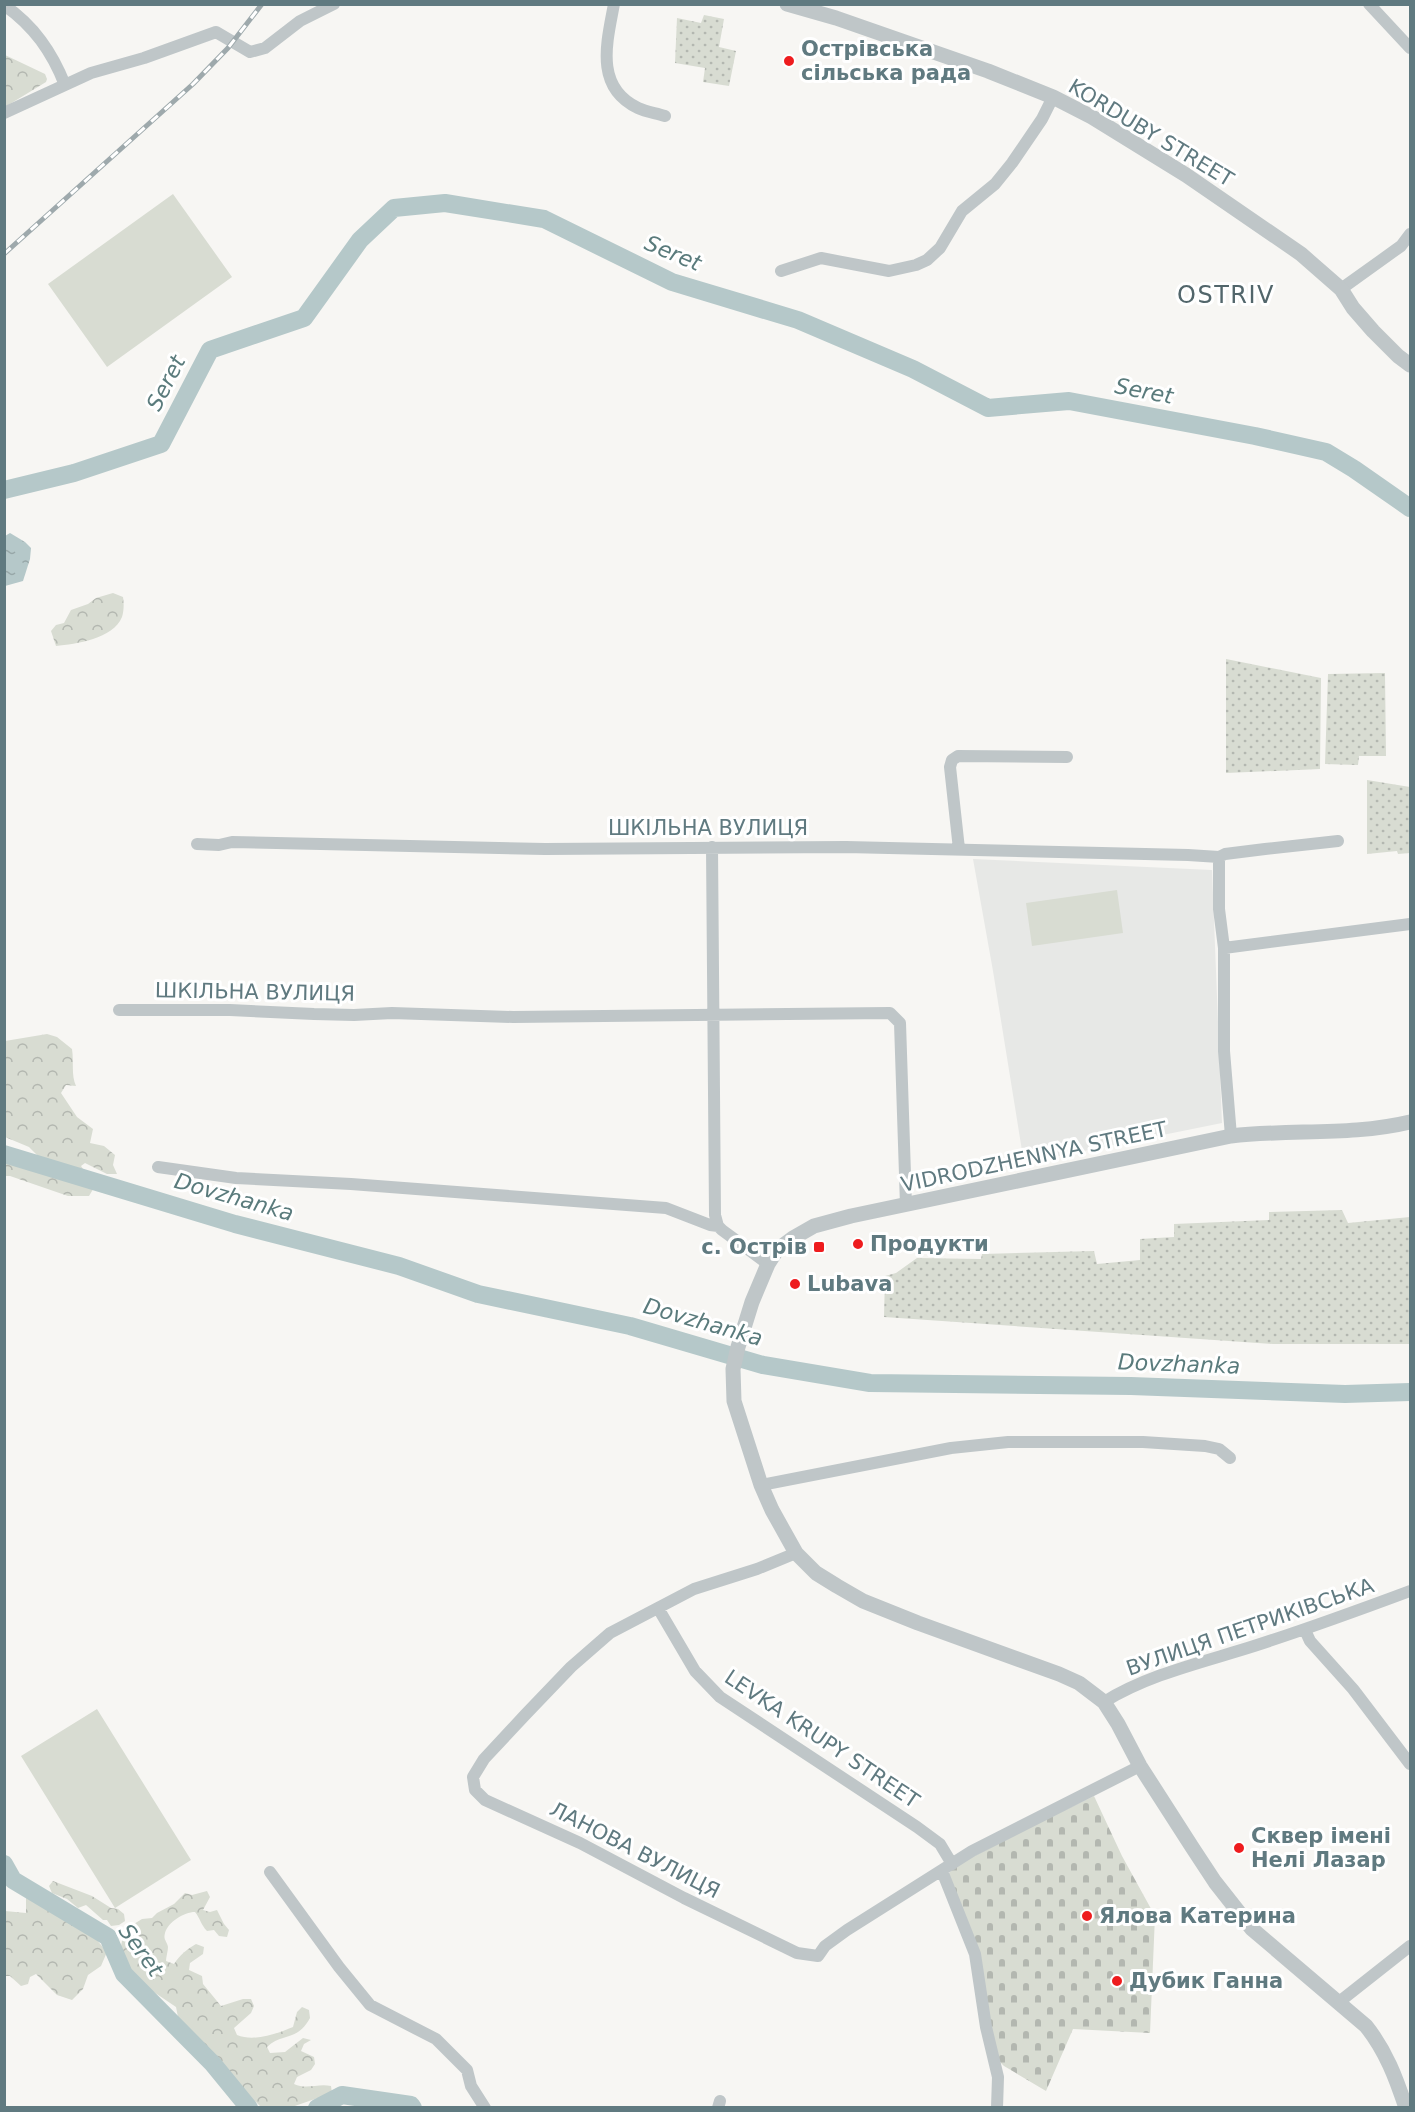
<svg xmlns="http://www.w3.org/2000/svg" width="1415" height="2112" viewBox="0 0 1415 2112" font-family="'DejaVu Sans',sans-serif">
<defs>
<pattern id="forest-crowns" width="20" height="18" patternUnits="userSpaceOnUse" patternTransform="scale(1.5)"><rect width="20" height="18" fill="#d8dcd2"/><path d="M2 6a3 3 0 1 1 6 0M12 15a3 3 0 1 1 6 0" fill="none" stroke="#b3b7b0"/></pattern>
<pattern id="cemetery-stones" width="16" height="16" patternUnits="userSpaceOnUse" patternTransform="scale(1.5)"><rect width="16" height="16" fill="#d8dcd2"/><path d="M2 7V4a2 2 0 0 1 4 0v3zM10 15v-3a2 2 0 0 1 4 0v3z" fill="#b3b7b0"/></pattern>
<pattern id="park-dots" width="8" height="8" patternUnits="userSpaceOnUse" patternTransform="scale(1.5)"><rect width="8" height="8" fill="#d8dcd2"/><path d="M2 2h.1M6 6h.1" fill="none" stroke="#b3b7b0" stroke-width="1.8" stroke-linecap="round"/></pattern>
<pattern id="water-ripples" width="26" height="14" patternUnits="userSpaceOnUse" patternTransform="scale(1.5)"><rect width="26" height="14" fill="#b5c8c9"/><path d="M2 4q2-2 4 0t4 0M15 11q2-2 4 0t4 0" fill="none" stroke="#97a7a8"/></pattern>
</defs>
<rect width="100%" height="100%" fill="#f7f6f3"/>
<path fill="#e7e8e6" d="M 973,859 L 1212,870 L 1222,1123 L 1024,1163 L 993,971 Z"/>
<path fill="url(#forest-crowns)" d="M 5,55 L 45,74 L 47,79 L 46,82 L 5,107 Z
M 113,593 L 123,597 C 124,603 124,611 122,617 C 113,639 76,644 56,646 L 51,631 L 56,625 L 64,623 L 71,610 L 88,604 L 96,598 Z
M 47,1034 L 57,1037 L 72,1049 C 74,1062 71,1075 76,1086 L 66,1085 L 61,1093 L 77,1117 L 93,1129 L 90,1143 L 104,1146 L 115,1155 L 113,1165 L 117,1174 L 107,1174 L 85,1163 L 81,1166 L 95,1186 L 89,1196 L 68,1196 L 10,1176 L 5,1176 L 5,1147 L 39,1157 L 29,1147 L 5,1137 L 5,1041 Z
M 53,1881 L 92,1896 L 111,1908 L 118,1909 L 124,1914 L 125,1921 L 119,1925 L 111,1926 L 107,1920 L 103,1920 L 86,1905 L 78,1908 L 67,1899 L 52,1893 L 49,1886 Z
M 207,1891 L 210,1897 L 203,1910 L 210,1912 L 217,1910 L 224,1924 L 229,1930 L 227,1937 L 219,1936 L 214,1930 L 207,1931 C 201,1925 200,1918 195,1912 C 184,1912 168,1922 165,1933 C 163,1940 167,1941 168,1947 C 168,1951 166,1957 166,1961 L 174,1964 C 180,1955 187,1949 196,1944 L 204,1947 L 203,1954 L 190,1963 L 189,1970 L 202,1976 L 203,1984 L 221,2006 L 243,1999 L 251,1999 L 254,2006 L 251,2013 L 234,2028 L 237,2035 C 254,2042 276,2034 293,2027 L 297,2012 L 302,2007 L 309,2010 L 310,2018 C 297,2042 283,2032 267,2047 L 270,2053 L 285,2052 L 303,2038 L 311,2040 L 304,2044 L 301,2051 L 314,2057 L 315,2064 L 311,2070 L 297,2077 L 294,2084 C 307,2090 318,2083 331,2086 L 332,2093 L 292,2107 L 261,2107 L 256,2102 L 242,2096 L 231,2086 L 219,2058 L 179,2022 L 176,2007 L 139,1982 L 118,1961 L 124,1931 L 129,1927 L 142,1919 L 152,1918 L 157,1913 L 174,1904 L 185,1893 L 192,1895 Z
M 41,1896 L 56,1899 L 68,1906 L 107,1952 L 101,1966 L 88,1975 L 83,1989 L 72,2000 L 57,1995 L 36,1974 L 30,1977 L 28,1984 L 21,1986 L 10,1976 L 5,1976 L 5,1911 L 26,1913 L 26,1898 Z"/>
<path fill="url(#cemetery-stones)" d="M 1094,1796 L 1122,1856 L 1155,1916 L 1150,2033 L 1073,2029 L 1046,2091 L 1004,2066 L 998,2060 L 948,1874 C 958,1862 975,1856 988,1849 C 1023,1830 1059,1813 1094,1796 Z"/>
<path fill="url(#park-dots)" d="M 704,15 L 724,19 L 719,47 L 736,51 L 729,86 L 703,82 L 705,68 L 675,63 L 677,18 L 701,23 Z
M 1226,659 L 1321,678 L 1320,769 L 1226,773 Z
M 1385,673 L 1386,756 L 1359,756 L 1358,765 L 1325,764 L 1328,674 Z
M 1367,780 L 1410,787 L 1410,853 L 1398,854 L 1397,851 L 1367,854 Z
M 1342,1210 L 1348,1223 L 1410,1217 L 1410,1344 L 1273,1344 L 884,1317 L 885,1276 L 896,1273 L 917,1258 L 981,1259 L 982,1254 L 1094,1251 L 1097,1264 L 1140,1260 L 1140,1239 L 1174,1237 L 1174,1224 L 1269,1220 L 1269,1212 Z"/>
<path fill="#d8dcd2" d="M 173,194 L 232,277 L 107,367 L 48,284 Z
M 1117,890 L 1123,933 L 1032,946 L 1026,903 Z
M 97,1709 L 191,1860 L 115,1908 L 21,1756 Z"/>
<path fill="url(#water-ripples)" d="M 10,533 L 25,542 L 31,548 L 30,559 L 23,581 L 5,586 L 5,536 Z"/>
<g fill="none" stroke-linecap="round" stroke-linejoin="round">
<path stroke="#b5c8c9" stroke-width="18" d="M 4,490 L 74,473 L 161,444 L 210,350 L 304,318 L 360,240 L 394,208 L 445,203 L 544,219 L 672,282 L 798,320 L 913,369 L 988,408 L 1069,401 L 1255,436 L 1326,452 L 1354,469 L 1410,508
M 4,1154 L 235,1224 L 399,1266 L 478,1294 L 630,1326 L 763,1365 L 870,1383 L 1131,1386 L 1345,1394 L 1410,1392
M 4,1864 L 13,1880 L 108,1937 L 124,1974 L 213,2064 L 249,2108
M 317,2108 L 342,2095 L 411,2105 L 413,2108"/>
<path stroke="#bfc6c8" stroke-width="12" d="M 614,4 C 607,42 594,87 638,108 C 646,112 656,113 665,116
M 1369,4 L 1410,48
M 4,5 C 34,26 52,52 65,85
M 4,113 L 91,73 L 144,58 L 216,32 L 250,52 L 265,48 L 300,21 L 334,4
M 781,271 L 821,258 L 889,271 L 916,265 L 927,260 L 940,248 L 962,211 L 995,184 L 1012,163 L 1042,119 L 1053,97
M 1341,289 L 1401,246 L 1410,234
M 197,844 L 219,845 L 232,842 L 545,849 L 846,847 L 1188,855 L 1219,857 L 1225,854 L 1265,849 L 1338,841
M 712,847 L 715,1215 L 718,1226 L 722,1230 L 768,1264
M 959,849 L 950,767 L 952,760 L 958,756 L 1067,757
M 1219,857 L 1219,909 L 1224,948 L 1224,1051 L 1231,1136
M 1224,948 L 1410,924
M 119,1010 L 230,1010 L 314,1014 L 354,1015 L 392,1013 L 513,1017 L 890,1013 L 900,1023 L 906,1205
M 158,1167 L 236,1178 L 351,1184 L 666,1208 L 710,1225 L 718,1226
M 761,1485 L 951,1448 L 1008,1442 L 1143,1442 L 1205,1446 L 1219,1449 L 1230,1458
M 796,1553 L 757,1569 L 694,1589 L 610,1633 L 571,1667 L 525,1715 L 484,1759 L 473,1777 L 475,1790 L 485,1800 L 580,1843 L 684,1898 L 797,1953 L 818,1956 L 825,1946 L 847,1930 L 972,1851 L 1140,1766
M 658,1608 L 695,1671 L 720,1697 L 917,1827 L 940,1844 L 952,1864
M 1305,1630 L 1310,1641 L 1353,1689 L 1410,1764
M 1104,1702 C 1149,1674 1204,1662 1254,1646 C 1307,1629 1359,1610 1410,1591
M 942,1871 L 975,1954 L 986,2027 L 998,2077 L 997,2108
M 270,1872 L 339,1967 L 370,2005 L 436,2039 L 467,2070 L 471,2086 L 485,2108
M 1339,2002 L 1410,1946
M 718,2108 L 720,2101"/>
<path stroke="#bfc6c8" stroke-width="15" d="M 787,4 L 836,18 L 988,71 L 1053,97 L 1092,117 L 1186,175 L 1301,254 L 1341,289 L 1353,308 L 1373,331 L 1398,356 L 1410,365
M 1406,2108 C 1396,2078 1386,2051 1366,2026 L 1252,1929 L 1215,1882 L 1192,1847 L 1140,1766 L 1118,1724 L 1104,1702 L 1079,1683 L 1059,1674 L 918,1623 L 863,1601 L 837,1586 L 816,1573 L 796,1553 L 772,1510 L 761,1485 L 734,1401 L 733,1369 L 738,1347 L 752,1302 L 768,1264 L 777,1250 L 793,1238 L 814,1226 L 851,1216 L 1231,1136 C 1291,1129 1352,1136 1410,1122"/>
<g stroke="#9ea9ac" stroke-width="5">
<path id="rail" d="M 4,254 L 193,84 L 228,48 L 262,4"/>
</g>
<use href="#rail" stroke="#fff" stroke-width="3" stroke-dasharray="9" stroke-linecap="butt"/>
</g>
<g fill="#ee1c1e" stroke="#fff" stroke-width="2">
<circle cx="789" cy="61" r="6"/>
<circle cx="858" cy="1244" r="6"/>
<rect x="813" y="1241" width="12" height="12" rx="3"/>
<circle cx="795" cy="1284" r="6"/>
<circle cx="1239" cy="1848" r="6"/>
<circle cx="1087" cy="1916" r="6"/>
<circle cx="1117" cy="1981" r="6"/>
</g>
<g text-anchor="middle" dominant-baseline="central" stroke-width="6" stroke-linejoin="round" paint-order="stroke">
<g font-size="21" font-weight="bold" fill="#607a80" stroke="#fff" text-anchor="start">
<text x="801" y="49">Острівська<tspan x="801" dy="24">сільська рада</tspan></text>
<text x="870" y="1244">Продукти</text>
<text x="807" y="1247" text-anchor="end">с. Острів</text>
<text x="807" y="1284">Lubava</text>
<text x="1251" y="1836">Сквер імені<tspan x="1251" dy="24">Нелі Лазар</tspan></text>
<text x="1099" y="1916">Ялова Катерина</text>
<text x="1129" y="1981">Дубик Ганна</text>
</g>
<g font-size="21" fill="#607a80" stroke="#fff">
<text transform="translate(1151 133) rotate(31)">KORDUBY STREET</text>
<text x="708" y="828">ШКІЛЬНА ВУЛИЦЯ</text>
<text transform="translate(255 992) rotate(1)">ШКІЛЬНА ВУЛИЦЯ</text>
<text transform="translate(1034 1157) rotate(-12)">VIDRODZHENNYA STREET</text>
<text transform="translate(1250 1627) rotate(-19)">ВУЛИЦЯ ПЕТРИКІВСЬКА</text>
<text transform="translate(822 1739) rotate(34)">LEVKA KRUPY STREET</text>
<text transform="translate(635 1850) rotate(27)">ЛАНОВА ВУЛИЦЯ</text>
</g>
<g font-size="22" font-style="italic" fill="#5a7b7c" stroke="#fff">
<text transform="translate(673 253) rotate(23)">Seret</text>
<text transform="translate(166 383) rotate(-63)">Seret</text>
<text transform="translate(1144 391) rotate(11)">Seret</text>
<text transform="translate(234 1197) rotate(16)">Dovzhanka</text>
<text transform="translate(703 1322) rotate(16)">Dovzhanka</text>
<text transform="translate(1179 1364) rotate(2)">Dovzhanka</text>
<text transform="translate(141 1950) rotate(54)">Seret</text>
</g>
<g font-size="24" letter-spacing="1.5" fill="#52666b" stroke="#fff">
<text x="1226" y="295">OSTRIV</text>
</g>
</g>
<rect width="1415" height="2112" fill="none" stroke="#607a80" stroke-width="12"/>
</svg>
